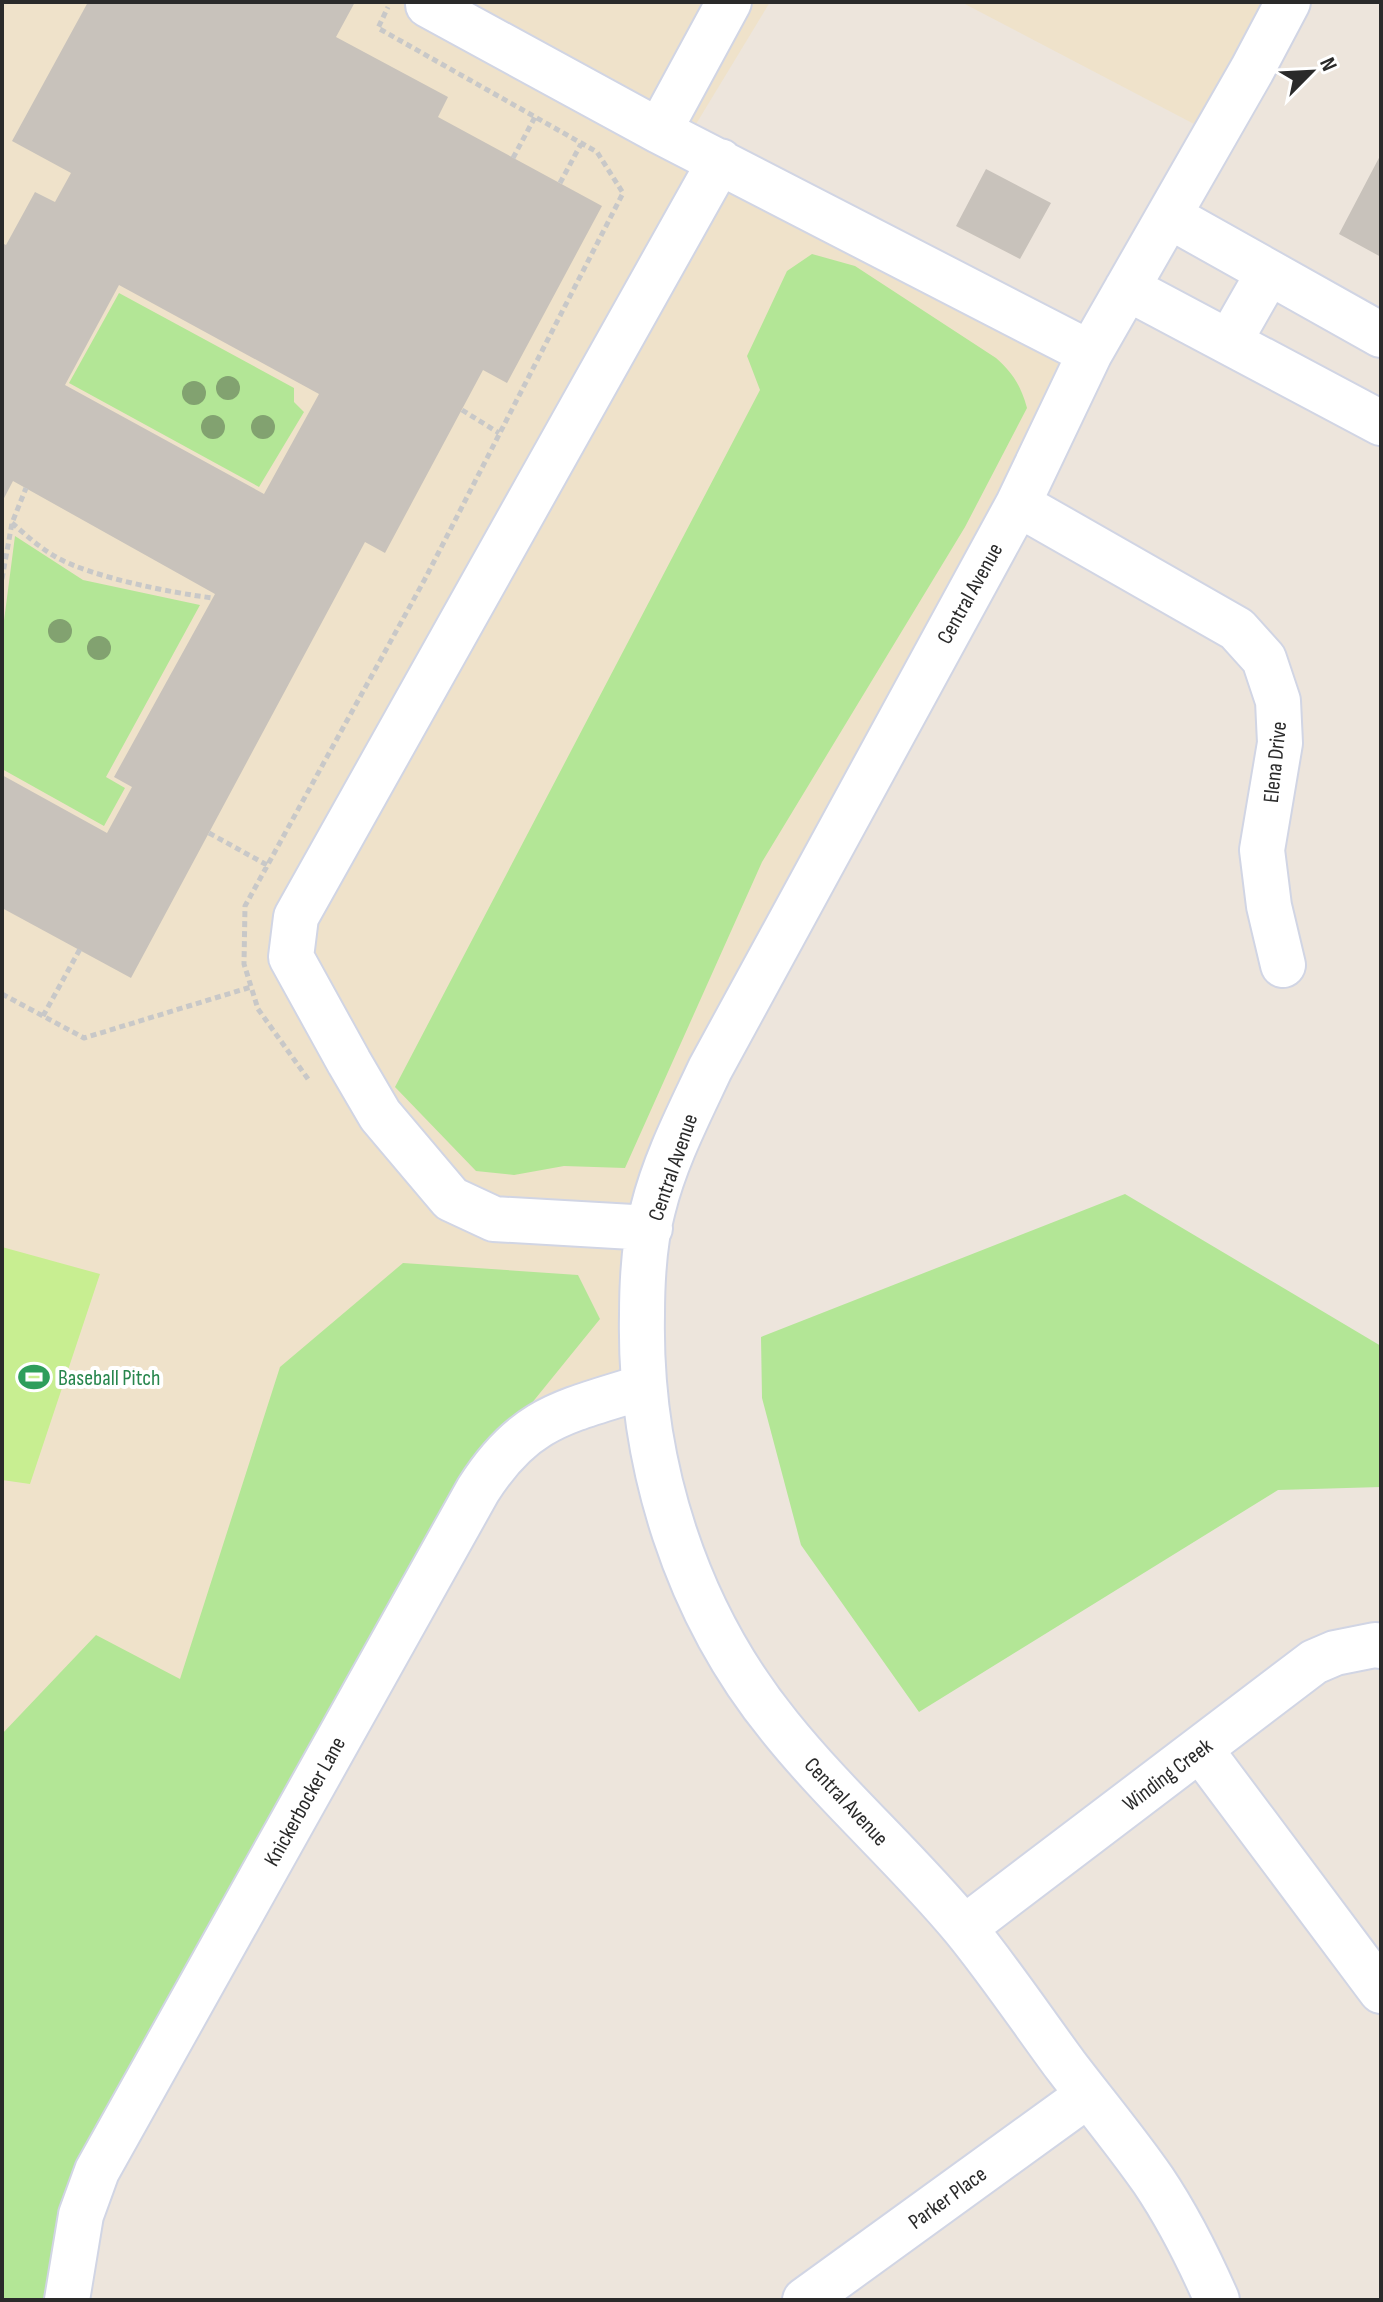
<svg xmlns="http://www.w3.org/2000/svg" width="1383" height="2302" font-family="'Sofia Sans Condensed',sans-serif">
<rect width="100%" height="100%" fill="#ede5dc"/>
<path fill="#efe2ca" d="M2,2H770L690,134L1090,353L678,1138L641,1362L558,1414L2,2152Z
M961,2H1288L1215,135Z"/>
<path fill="#b3e696" d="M812,254L855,266L996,358C1013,373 1021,386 1027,408L965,527L762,862L625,1168L564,1166L514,1175L476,1171L395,1087L760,390L747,356L787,271Z
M119,293L294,388V402L304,412L259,487L69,383Z
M15,536L83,580L200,605L106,777L125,788L104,826L2,769V636Z
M1125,1194L1381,1346V1487L1278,1490L919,1712L801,1545L762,1398L761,1337Z
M403,1263L578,1275L600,1319L527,1409L87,2149L56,2300H2V1734L96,1635L180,1679L280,1367Z"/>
<path fill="#c8ee91" d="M2,1247L100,1274L30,1484L2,1480Z"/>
<path fill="#c8c2bb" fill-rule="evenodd" d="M88,2H355L336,37L448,97L438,117L602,206L507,383L483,370L385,553L365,542L131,978L2,908V775L107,833L132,787L114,777L215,594L13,481L2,502V243L6,245L35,192L55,202L71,173L12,141ZM119,285L319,394L264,494L65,385Z
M1381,154V257L1339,234Z
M986,169L1051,203L1020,259L956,226Z"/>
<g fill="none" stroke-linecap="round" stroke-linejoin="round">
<defs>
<path id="minor" d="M428,2V5L659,131L1090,353
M659,131L729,2
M1169,216L1381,335
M1127,288L1381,423
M1229,342L1269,272
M1018,504L1237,629L1264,659L1278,701L1280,743L1262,850L1269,906L1283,965
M650,1228L494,1219L451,1199L380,1115L349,1062L291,957L296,917L720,161
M1200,1749L1381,1991
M964,1928L1314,1662L1335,1653L1375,1645L1381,1646
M67,2300L81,2215L97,2171L478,1490C525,1416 565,1412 643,1387
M805,2300L1088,2095
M1217,2300C1199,2259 1178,2217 1153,2180C1126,2141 1095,2104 1066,2066C1032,2020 1000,1972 964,1928C906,1858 837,1798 780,1727C686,1612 639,1463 642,1315C642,1281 644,1242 653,1209C665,1160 689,1114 710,1069L1018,504L1090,353L1252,70L1288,2"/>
</defs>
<use href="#minor" stroke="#d1d5e4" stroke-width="48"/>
<path stroke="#c8c8c8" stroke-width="5" stroke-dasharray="6 4" stroke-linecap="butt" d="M513,158L535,117
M560,183L581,144
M462,410L499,433
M12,523C26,535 40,548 56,557C91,577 172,593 213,598
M2,579L12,523L26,488
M209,833L267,865
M2,994L84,1038L251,987
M43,1016L80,949
M308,1079L258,1009L244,964L245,906L426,577L623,193L597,152L378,28L388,7"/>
<use href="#minor" stroke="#fff" stroke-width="44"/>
</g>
<g fill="#82a270">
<circle cx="228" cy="388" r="12"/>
<circle cx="194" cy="393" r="12"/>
<circle cx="213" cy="427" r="12"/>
<circle cx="263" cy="427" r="12"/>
<circle cx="60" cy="631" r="12"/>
<circle cx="99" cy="648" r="12"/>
</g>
<defs>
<symbol id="stadium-bare" viewBox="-9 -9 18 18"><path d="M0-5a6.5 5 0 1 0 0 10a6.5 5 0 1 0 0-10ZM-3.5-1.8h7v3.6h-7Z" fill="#2e9e5b" stroke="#fff" stroke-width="2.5" paint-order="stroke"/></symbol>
</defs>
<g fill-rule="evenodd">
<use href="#stadium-bare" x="12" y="1355" width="44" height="44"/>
</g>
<g text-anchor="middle" stroke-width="8" stroke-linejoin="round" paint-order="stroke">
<g font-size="22" fill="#2a2a2a" stroke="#fff">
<text transform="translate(969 593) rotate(-61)" y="8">Central Avenue</text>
<text transform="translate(1274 762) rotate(-84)" y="8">Elena Drive</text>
<text transform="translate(672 1167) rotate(-71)" y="8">Central Avenue</text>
<text transform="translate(1167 1774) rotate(-37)" y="8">Winding Creek</text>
<text transform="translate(304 1801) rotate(-61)" y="8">Knickerbocker Lane</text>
<text transform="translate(847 1801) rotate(47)" y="8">Central Avenue</text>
<text transform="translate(947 2197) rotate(-36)" y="8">Parker Place</text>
</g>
<g font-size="22" fill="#27864d" stroke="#fff" text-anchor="start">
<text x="58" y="1385">Baseball Pitch</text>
</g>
</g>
<rect width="1383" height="2302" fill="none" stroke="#2a2a2a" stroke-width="8"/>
<g transform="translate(1311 72) rotate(66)" stroke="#ffffff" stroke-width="6" paint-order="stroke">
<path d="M0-6L14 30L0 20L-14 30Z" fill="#2a2a2a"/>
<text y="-12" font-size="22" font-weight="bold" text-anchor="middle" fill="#2a2a2a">N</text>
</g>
</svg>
